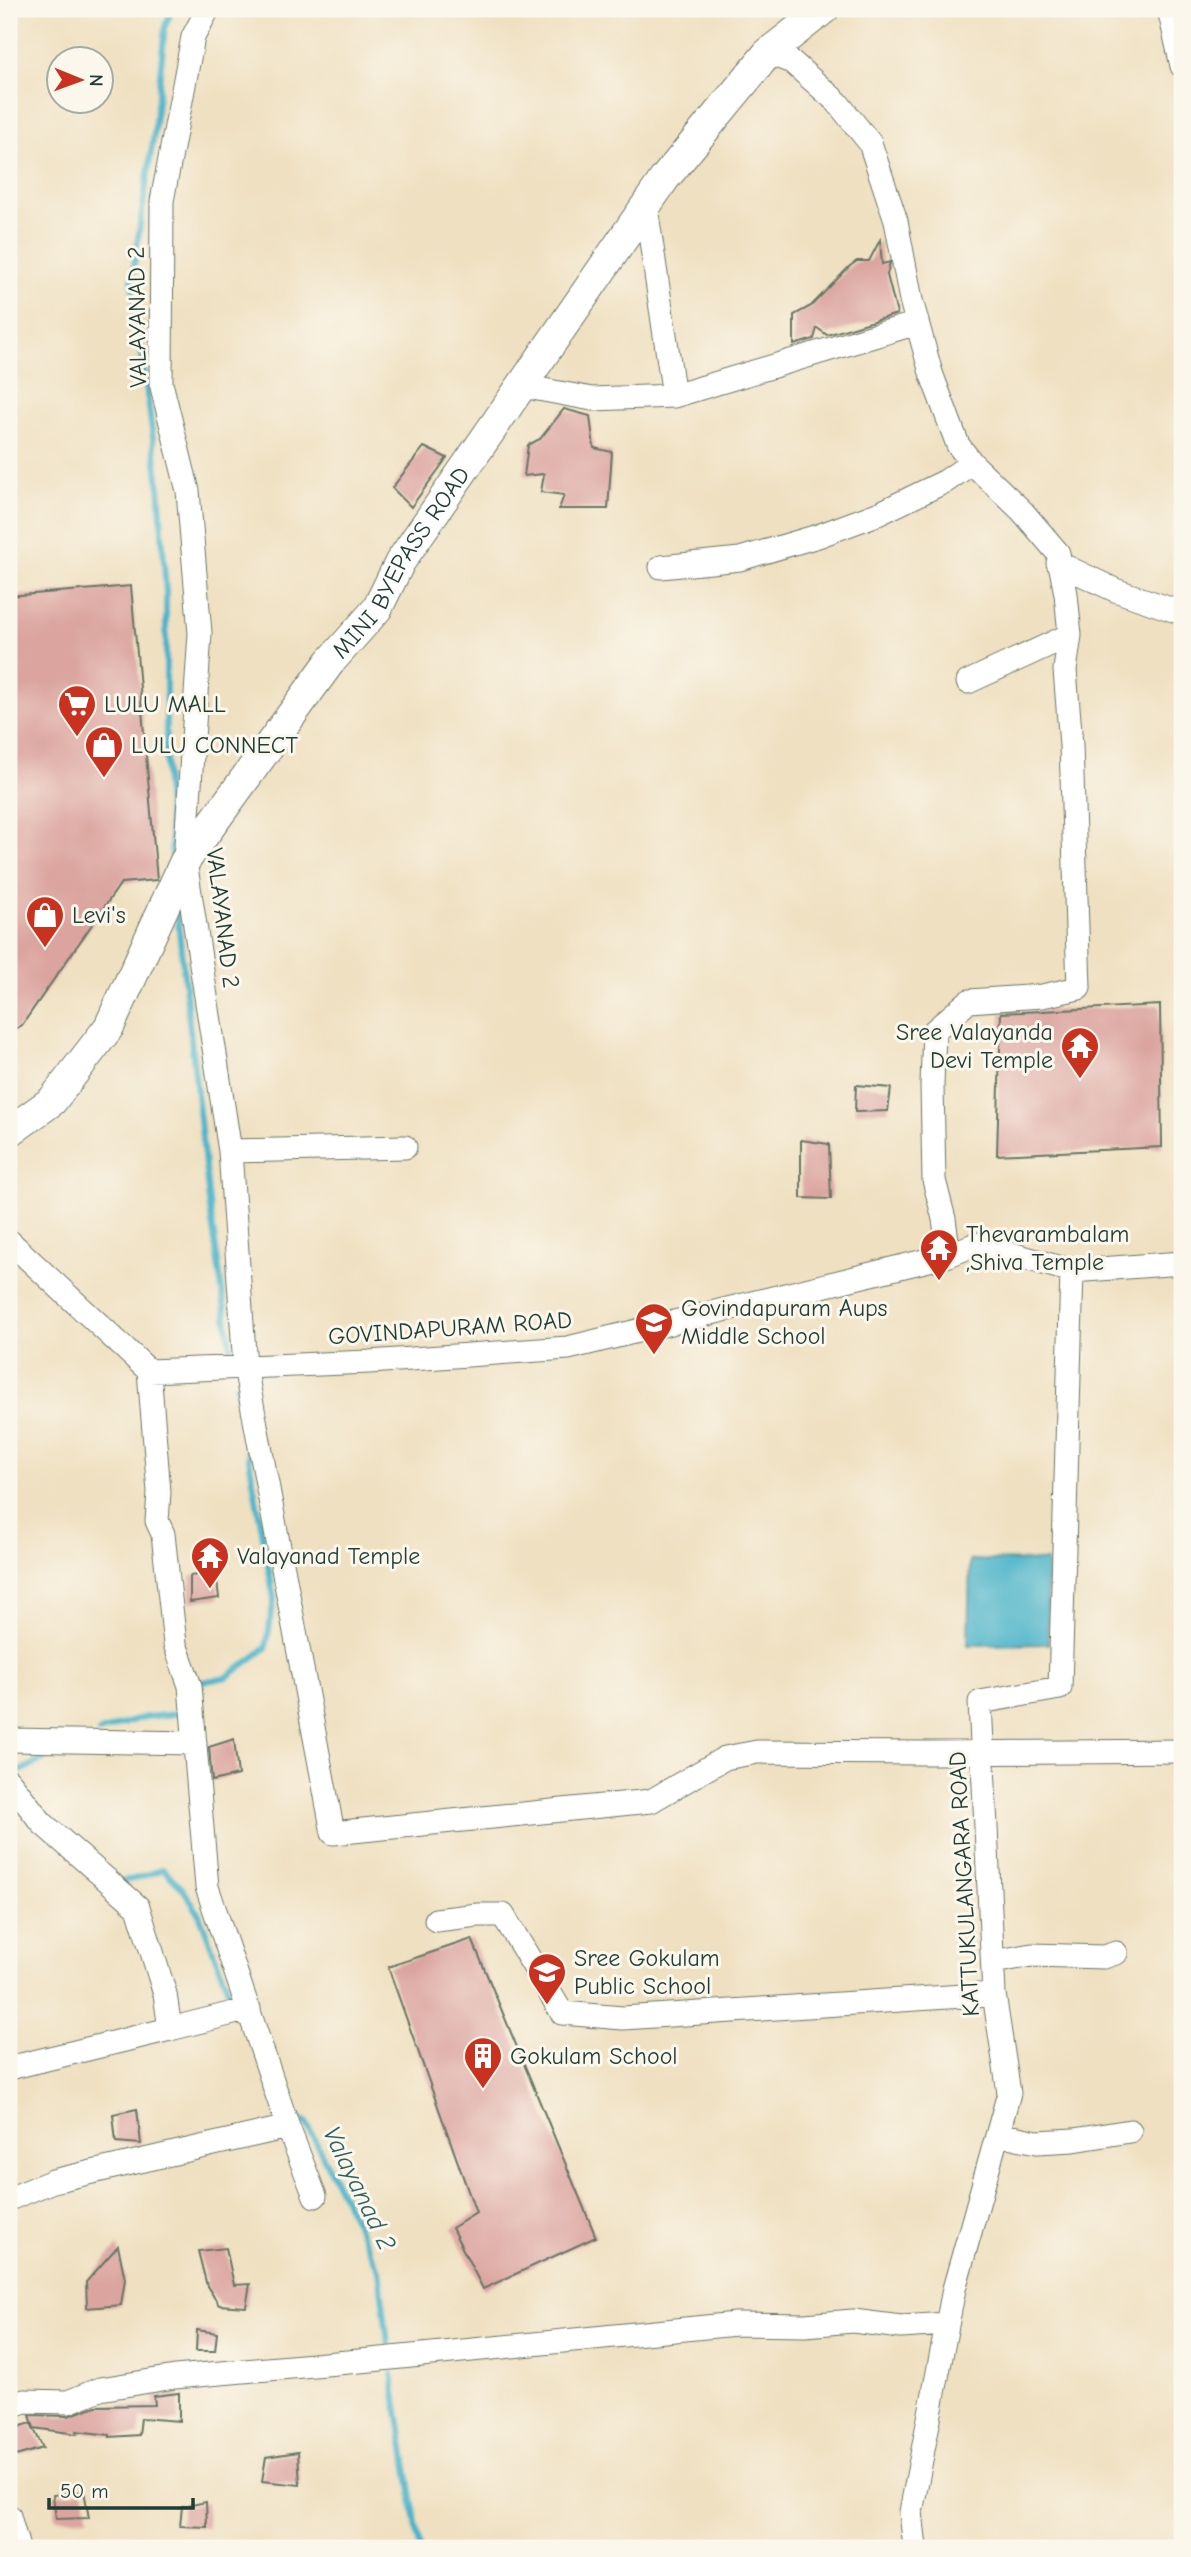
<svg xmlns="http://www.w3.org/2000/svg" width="1191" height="2557" font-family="'Comic Neue',sans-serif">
<rect width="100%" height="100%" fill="#fbf7ec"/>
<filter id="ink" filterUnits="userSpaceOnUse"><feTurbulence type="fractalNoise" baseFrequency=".0143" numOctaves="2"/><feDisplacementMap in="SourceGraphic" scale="14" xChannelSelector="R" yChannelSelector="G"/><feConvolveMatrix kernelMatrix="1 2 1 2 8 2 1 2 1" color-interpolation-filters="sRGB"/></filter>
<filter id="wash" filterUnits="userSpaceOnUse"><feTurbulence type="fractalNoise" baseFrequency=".00686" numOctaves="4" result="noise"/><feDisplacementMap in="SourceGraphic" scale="28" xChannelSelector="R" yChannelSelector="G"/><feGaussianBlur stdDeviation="1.57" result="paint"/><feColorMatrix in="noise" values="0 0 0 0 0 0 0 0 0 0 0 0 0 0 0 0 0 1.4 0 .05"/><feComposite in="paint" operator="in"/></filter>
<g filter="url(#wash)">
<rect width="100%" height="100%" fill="#efe0c1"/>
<path fill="#4ab3c9" stroke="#34787e" stroke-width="2" d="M970,1560L1047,1561L1048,1644L968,1645Z"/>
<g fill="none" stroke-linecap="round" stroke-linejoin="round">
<path stroke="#4ab3c9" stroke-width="6" d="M172,855L166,782V593L159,485L132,278L154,134L165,26L173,9
M177,912L209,1202L231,1350
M192,1684L227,1677L266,1648L274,1599L236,1385
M99,1732L145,1717L187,1713
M16,1773L64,1749
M118,1882L138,1878L163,1869L183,1889L199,1914L235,2008
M292,2115L306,2122L379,2270L388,2343
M392,2374L420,2548"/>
</g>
<g id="blocks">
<path fill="#dba49f" d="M880,240L882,264L890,262L887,275L897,314L827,335L817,328L814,339L794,345V315L811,306L850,266L857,261H869Z
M564,409L590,416L594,448L612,452L608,509H559L564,495L541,492L544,474L524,476L528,445L540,439Z
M424,447L447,458L411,507L392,488Z
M131,586L157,880L121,883L22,1025L9,1033V596Z
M1160,1005L1162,1147L997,1155L1001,1013Z
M856,1085L891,1088L888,1111L855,1112Z
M801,1140L829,1144L831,1199L801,1198Z
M216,1572L219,1598L190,1602V1576Z
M234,1739L238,1775L212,1781L209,1747Z
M472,1939L596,2237L483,2289L452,2228L476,2213L388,1967Z
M137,2109L141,2144L116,2142L113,2114Z
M118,2246L125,2279L121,2305L87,2308L86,2282Z
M226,2248L234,2285L250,2284L246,2307L219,2305L207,2286L198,2251Z
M197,2330L217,2333L215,2351H196Z
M179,2393V2421L141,2418L139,2435L110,2437V2435L76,2431L77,2434L34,2428L30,2415L68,2416L96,2406L155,2405L154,2396Z
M31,2423L43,2448L9,2458V2430Z
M298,2452L300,2485L262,2481L266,2457Z
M84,2491L89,2518L56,2519L53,2495Z
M206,2502L207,2527L180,2526L182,2507Z"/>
</g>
</g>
<g filter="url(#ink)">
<use href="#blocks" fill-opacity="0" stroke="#687665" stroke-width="2"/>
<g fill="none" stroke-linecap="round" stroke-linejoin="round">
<defs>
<path id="minor" d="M208,9L193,37L162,201L161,383L188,491L200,633L185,861L230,1151L245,1367L333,1833L651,1801L725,1758L757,1752L930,1753L1182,1751
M1169,9L1182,66
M768,53L792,62L837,102L870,143L896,221L911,300L931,373L958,445L972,463L1022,511L1058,553L1066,594L1070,635L1065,670L1071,745L1079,988L1042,996L969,1001L934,1031L932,1085L934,1180L944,1219L949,1255
M646,207L674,396L917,323
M522,386L592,399L674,396
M1058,563L1115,590L1182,613
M661,567L740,559L818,536L880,513L946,481L972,463
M968,682L1070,635
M230,1151L405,1147
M9,1241L149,1371L369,1362L568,1348L949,1255L976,1244L1072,1271L1182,1263
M149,1371L159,1492L157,1521L163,1534L175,1644L190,1686L207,1887L288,2127L315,2196
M9,1740L195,1743
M9,1781L42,1823L138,1907L165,1994L170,2029L9,2068
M436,1920L478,1915H503L562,2013L623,2018L994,1994
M993,1962L1032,1955L1104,1957L1116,1953
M170,2029L249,2009
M998,2134L1037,2142L1074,2140L1130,2131
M9,2199L53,2181L288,2127
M9,2407L24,2401L68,2402L100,2389L175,2377L371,2360L736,2324L805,2325L853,2321L901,2327L947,2324
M9,2516L18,2548
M915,2548L911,2512L954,2289L1009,2093L994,1994L980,1702L1060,1688L1072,1271"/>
<g id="major">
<path id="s1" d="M9,1132L52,1101L109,1027L185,861L330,662L377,609L400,562L665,178L768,53L824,9"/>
</g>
</defs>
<use href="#minor" stroke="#687665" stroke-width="25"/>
<use href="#major" stroke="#687665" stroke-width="32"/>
<use href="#minor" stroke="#fff" stroke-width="23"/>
<use href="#major" stroke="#fff" stroke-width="30"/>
</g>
</g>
<defs>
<symbol id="supermarket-pin" viewBox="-11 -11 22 30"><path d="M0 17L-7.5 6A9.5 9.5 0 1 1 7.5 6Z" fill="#c8321e" stroke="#fbf7ec"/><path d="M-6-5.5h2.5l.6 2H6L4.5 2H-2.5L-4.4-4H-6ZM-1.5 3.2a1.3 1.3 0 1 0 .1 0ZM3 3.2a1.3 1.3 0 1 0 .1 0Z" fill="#fff"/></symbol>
<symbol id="shop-pin" viewBox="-11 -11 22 30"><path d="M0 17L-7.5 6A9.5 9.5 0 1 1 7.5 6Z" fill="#c8321e" stroke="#fbf7ec"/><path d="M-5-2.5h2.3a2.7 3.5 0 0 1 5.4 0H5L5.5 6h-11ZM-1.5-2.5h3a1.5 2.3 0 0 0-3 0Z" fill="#fff"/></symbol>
<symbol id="temple-pin" viewBox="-11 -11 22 30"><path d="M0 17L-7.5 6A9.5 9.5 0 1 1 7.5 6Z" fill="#c8321e" stroke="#fbf7ec"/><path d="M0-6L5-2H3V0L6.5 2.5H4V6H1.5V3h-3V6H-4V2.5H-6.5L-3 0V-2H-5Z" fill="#fff"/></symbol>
<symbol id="school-pin" viewBox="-11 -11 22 30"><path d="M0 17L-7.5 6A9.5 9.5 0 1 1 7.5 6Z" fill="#c8321e" stroke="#fbf7ec"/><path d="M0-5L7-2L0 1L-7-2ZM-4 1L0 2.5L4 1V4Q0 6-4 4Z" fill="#fff"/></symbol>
<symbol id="building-pin" viewBox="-11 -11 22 30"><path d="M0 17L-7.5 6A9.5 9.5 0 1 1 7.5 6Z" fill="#c8321e" stroke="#fbf7ec"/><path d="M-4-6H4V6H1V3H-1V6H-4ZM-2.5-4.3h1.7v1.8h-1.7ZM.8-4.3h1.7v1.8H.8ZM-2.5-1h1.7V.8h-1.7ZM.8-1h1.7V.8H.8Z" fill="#fff"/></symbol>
</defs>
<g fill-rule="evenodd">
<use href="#supermarket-pin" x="55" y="682" width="44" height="60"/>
<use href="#shop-pin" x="82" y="723" width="44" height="60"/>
<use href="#shop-pin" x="23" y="893" width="44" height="60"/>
<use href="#temple-pin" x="1058" y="1024" width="44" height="60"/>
<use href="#temple-pin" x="917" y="1226" width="44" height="60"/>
<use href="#school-pin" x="632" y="1300" width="44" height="60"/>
<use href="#temple-pin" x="188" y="1534" width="44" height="60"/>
<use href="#school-pin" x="525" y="1950" width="44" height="60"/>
<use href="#building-pin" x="461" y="2034" width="44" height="60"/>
</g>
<g text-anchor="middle" stroke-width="6" stroke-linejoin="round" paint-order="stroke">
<g font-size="24" fill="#1f3d34" stroke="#fbf7ec">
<text transform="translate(137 317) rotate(-91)" y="8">VALAYANAD 2</text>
<text dy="8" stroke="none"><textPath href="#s1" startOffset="698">MINI BYEPASS ROAD</textPath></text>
<text transform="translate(223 918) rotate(83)" y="8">VALAYANAD 2</text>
<text transform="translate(450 1328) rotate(-4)" y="8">GOVINDAPURAM ROAD</text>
<text transform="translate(964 1884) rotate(-93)" y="8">KATTUKULANGARA ROAD</text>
</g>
<g font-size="24" fill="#1f3d34" stroke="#fbf7ec" text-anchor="start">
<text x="104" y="712">LULU MALL</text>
<text x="131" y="753">LULU CONNECT</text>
<text x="72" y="923">Levi's</text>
<text x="1053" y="1040" text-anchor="end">Sree Valayanda<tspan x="1053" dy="28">Devi Temple</tspan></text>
<text x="966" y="1242">Thevarambalam<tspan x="966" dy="28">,Shiva Temple</tspan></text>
<text x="681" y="1316">Govindapuram Aups<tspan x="681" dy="28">Middle School</tspan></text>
<text x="237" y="1564">Valayanad Temple</text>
<text x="574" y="1966">Sree Gokulam<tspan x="574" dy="28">Public School</tspan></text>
<text x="510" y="2064">Gokulam School</text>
</g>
<g font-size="26" font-style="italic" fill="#2c6061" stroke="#fbf7ec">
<text transform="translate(360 2188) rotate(64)" y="9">Valayanad 2</text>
</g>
</g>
<rect width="1191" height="2557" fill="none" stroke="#fbf7ec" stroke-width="35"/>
<g transform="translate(80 80) rotate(91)"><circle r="33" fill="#fbf7ec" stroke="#a3ada2" stroke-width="2"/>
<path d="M0-5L12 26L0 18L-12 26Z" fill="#c8321e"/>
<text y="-10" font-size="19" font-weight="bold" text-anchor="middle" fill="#1f3d34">N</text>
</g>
<path d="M49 2498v10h144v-10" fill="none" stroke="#1f3d34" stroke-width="3.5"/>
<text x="60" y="2498" font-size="21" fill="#1f3d34" stroke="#fbf7ec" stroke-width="5" paint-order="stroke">50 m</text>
</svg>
